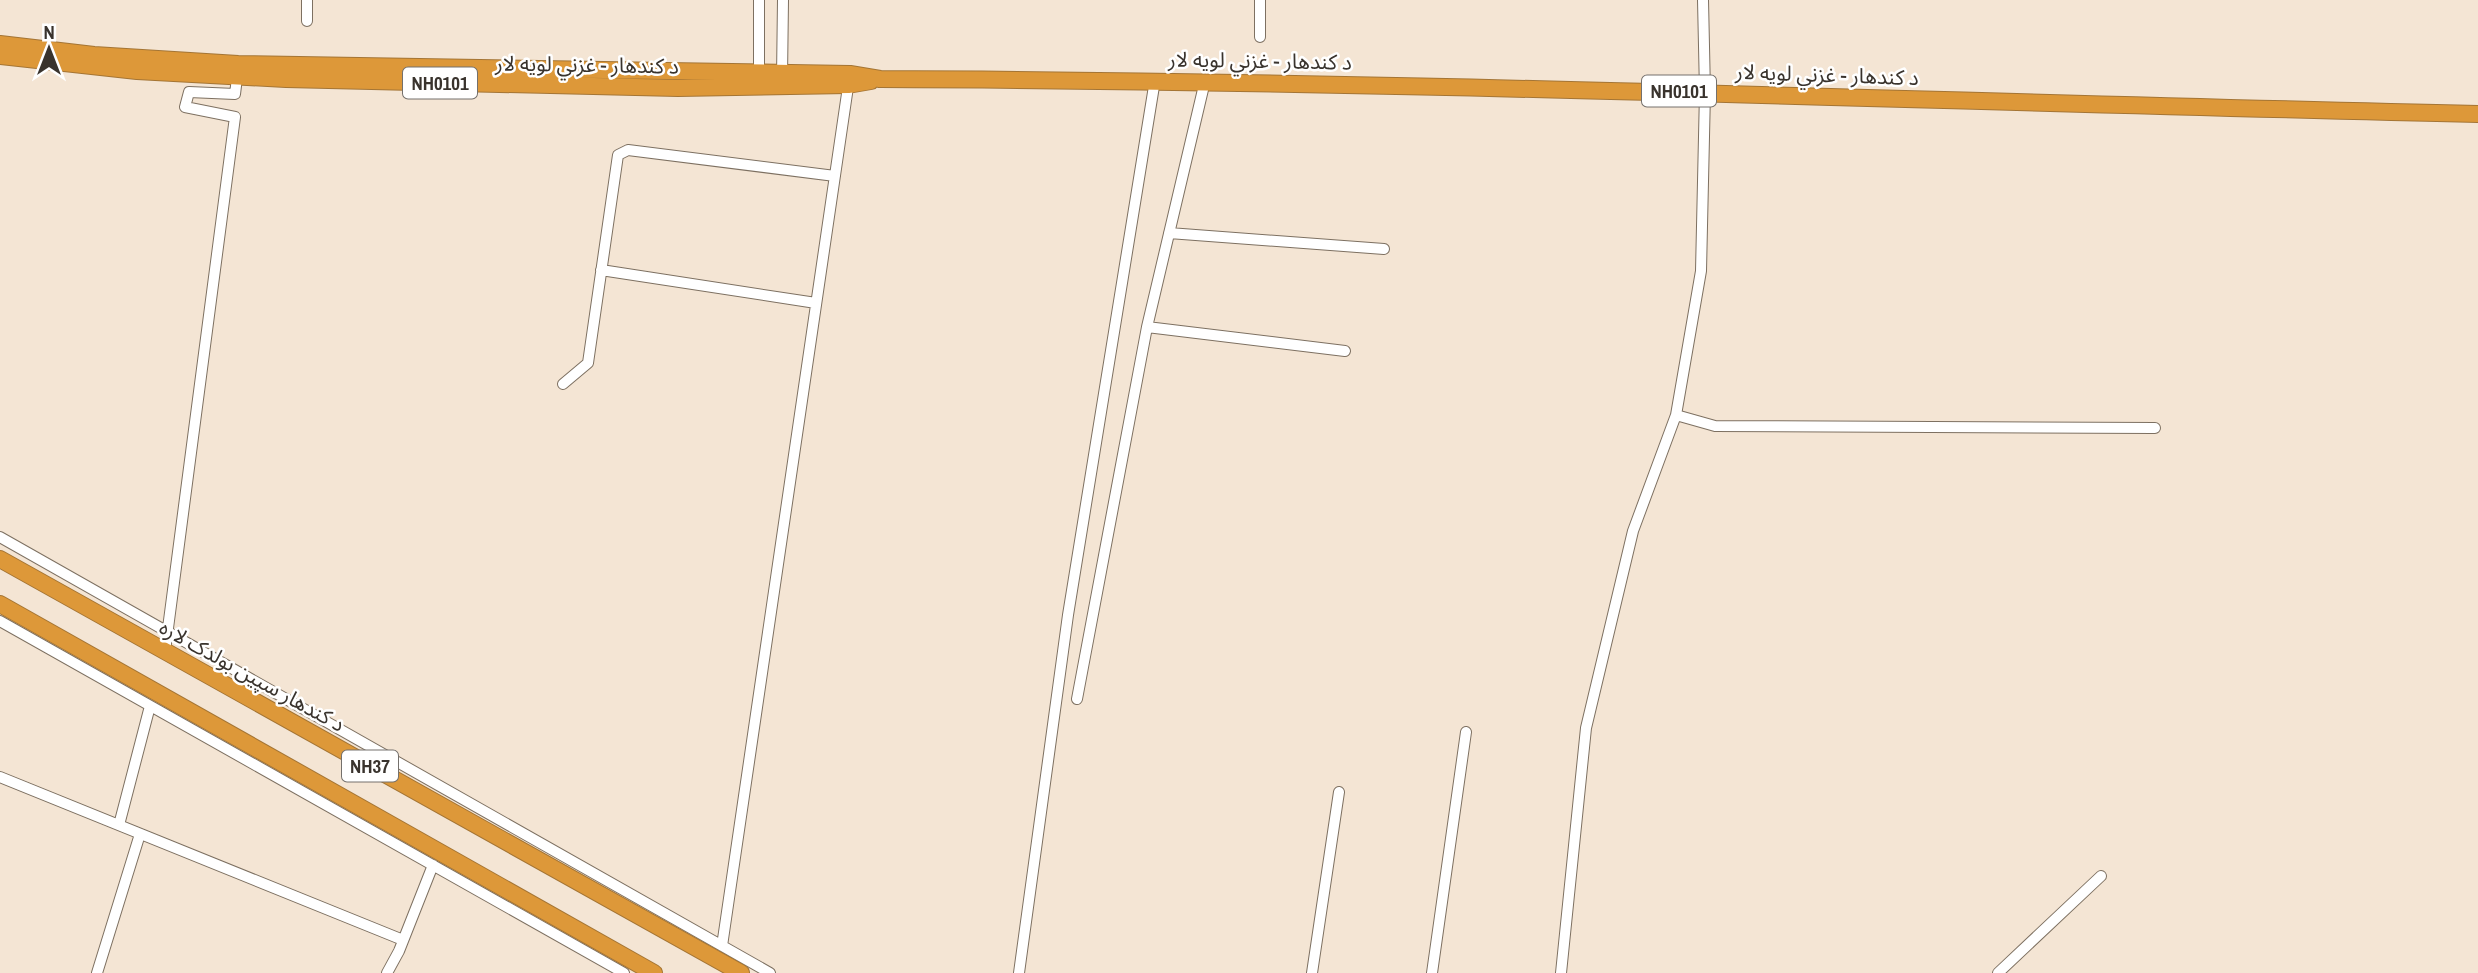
<svg xmlns="http://www.w3.org/2000/svg" width="2478" height="973" font-family="'Archivo Narrow','Noto Sans Arabic',sans-serif">
<rect width="100%" height="100%" fill="#f4e5d4"/>
<g fill="none" stroke-linecap="round" stroke-linejoin="round">
<defs>
<path id="minor" d="M307,21V0
M1260,37V0
M782,77L783,0
M759,78V0
M1169,233L1384,249
M601,270L816,303
M1147,327L1345,351
M563,384L588,363L618,155L628,150L835,176
M1676,415L1715,426L2155,428
M0,537L770,973
M0,621L624,973
M165,651L235,117L185,107L189,92L235,94L238,70
M1077,699L1147,327L1205,81
M0,777L403,940
M119,825L150,706
M722,946L849,80
M97,973L140,834
M387,973L399,951L433,865
M1019,973L1068,615L1155,80
M1312,973L1339,792
M1432,973L1466,732
M1561,973L1586,728L1633,531L1676,415L1701,271L1705,92L1703,0
M1998,973L2101,876"/>
<path id="highway" d="M0,44L94,55L238,64L850,74L880,79C1413,81 1945,102 2478,114
M0,56L137,71L286,79L678,88L848,85L871,81
M0,559L741,973
M0,604L654,973"/>
</defs>
<use href="#minor" stroke="#7d7061" stroke-width="12"/>
<use href="#highway" stroke="#a47535" stroke-width="18"/>
<use href="#minor" stroke="#fff" stroke-width="10"/>
<use href="#highway" stroke="#dd9839" stroke-width="16"/>
</g>
<g text-anchor="middle" stroke-width="5" stroke-linejoin="round" paint-order="stroke">
<g fill="#fff" stroke="#74706c" stroke-width="2">
<rect x="403" y="67.5" width="74" height="31" rx="5"/>
<rect x="1642" y="75.5" width="74" height="31" rx="5"/>
<rect x="342" y="750.5" width="56" height="31" rx="5"/>
</g>
<g font-size="19" font-weight="bold" fill="#39332d">
<text x="440" y="90">NH0101</text>
<text x="1679" y="98">NH0101</text>
<text x="370" y="773">NH37</text>
</g>
<g font-size="21" fill="#39332d" stroke="#fff">
<text transform="translate(1260 61) rotate(1)" y="7">د کندهار - غزني لويه لار</text>
<text transform="translate(587 65) rotate(1)" y="7">د کندهار - غزني لويه لار</text>
<text transform="translate(1827 75) rotate(2)" y="7">د کندهار - غزني لويه لار</text>
<text transform="translate(252 676) rotate(29)" y="7">د کندهار سپین بولدک لاره</text>
</g>
</g>
<g transform="translate(49 49)" stroke="#ffffff" stroke-width="5" paint-order="stroke">
<path d="M0-5L12 26L0 18L-12 26Z" fill="#39332d"/>
<text y="-10" font-size="19" font-weight="bold" text-anchor="middle" fill="#39332d">N</text>
</g>
</svg>
